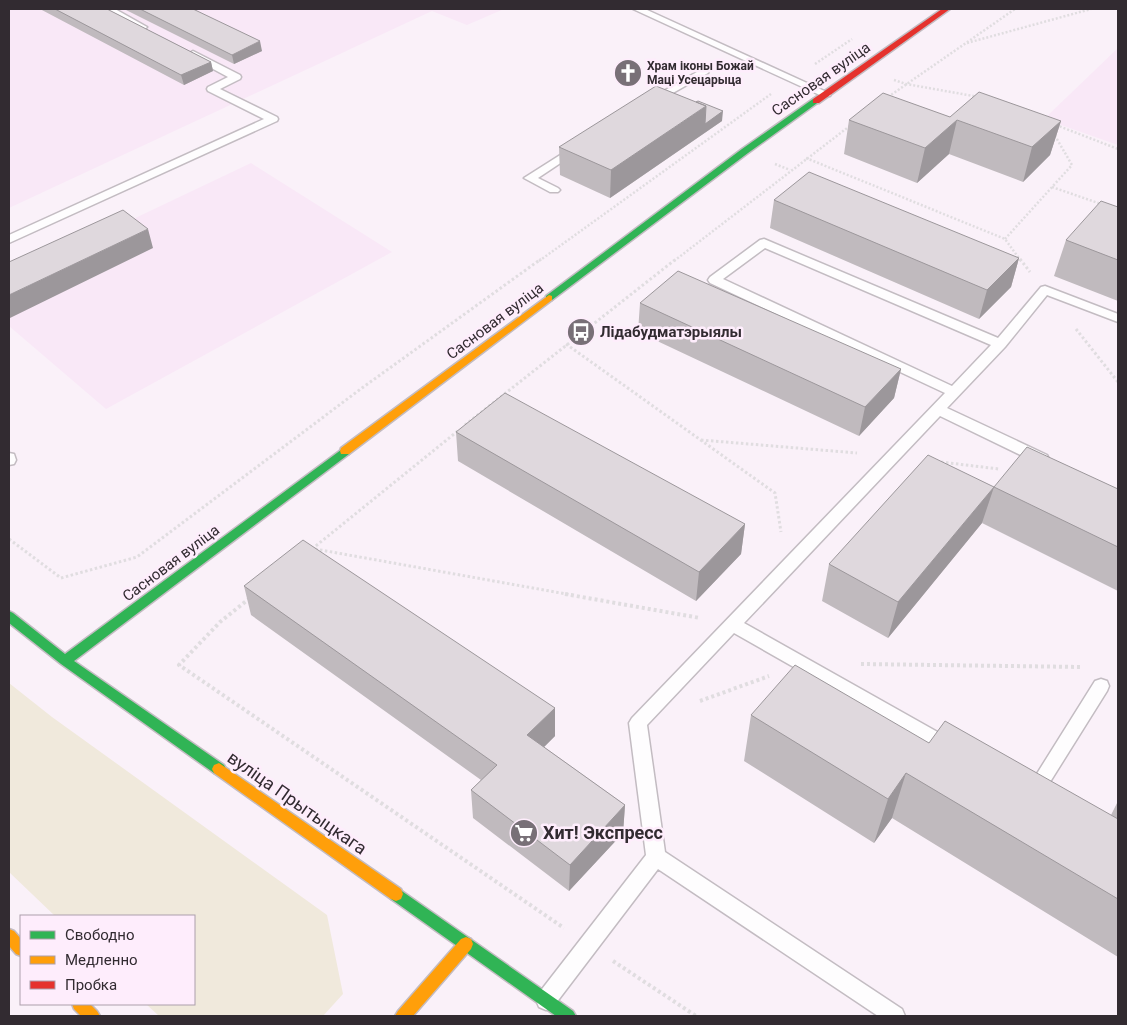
<svg xmlns="http://www.w3.org/2000/svg" width="1127" height="1025" font-family="Roboto,sans-serif">
<rect width="100%" height="100%" fill="#faf1f9"/>
<path fill="#f9e8f7" d="M9,9H504L467,25L432,11L9,208Z
M1118,48V145L1044,119Z
M251,163L392,252L106,409L9,326V278Z"/>
<path fill="#f0e9dc" d="M9,683L52,717L327,915L343,994L323,1016H159L146,1004H194V916H55L9,872Z"/>
<g fill="none" stroke-linecap="round" stroke-linejoin="round">
<defs>
<path id="lane" d="M103,9H115L147,27L145,29H139Z
M633,9H645L831,94L830,96H822Z
M193,51L240,75L241,77L240,79L220,89L277,117L278,119L277,121L9,243V235L264,119L208,91L207,89L208,87L228,77L189,56L188,54Z
M704,68L709,71L708,73L657,102H649L648,100Z
M576,145L582,148L580,150L538,178L558,188L560,190L558,192H550L524,178Z
M764,239L998,338L1041,287L1045,286L1118,314V322L1047,295L1005,347L947,408L1047,455L1049,459L1047,463H1037L940,416L744,623L957,743L960,748L957,753L951,755L945,753L734,633L647,725L665,852L902,1009L905,1016H878L658,869L553,1007L546,1010L539,1007L536,1000L539,993L646,855L629,723L632,718L945,393L710,283L708,280L710,277L760,240ZM765,248L991,345L952,386L723,279Z
M9,453L14,454L16,460L14,464L9,465Z
M1101,679L1107,681L1109,686L1107,691L1040,798L1034,801L1028,798L1025,793L1028,788L1095,681Z"/>
<path id="fast" d="M813,99L820,101L748,153L552,300H546V296L742,149Z
M345,447L350,451L349,454L74,661L224,765L226,769L224,773L219,775L214,773L61,664L9,623V611L13,613L65,654Z
M396,887L573,1011L576,1016H556L391,899L389,894L391,889Z"/>
<path id="slow" d="M549,295L552,296V300L349,454H341L340,451L341,448Z
M219,763L401,889L403,894L401,899L396,901L391,899L214,773L212,769L214,765Z
M9,929L14,931L21,939V956L16,954L9,946Z
M466,937L471,939L473,944L471,949L413,1016H395L398,1011L461,939Z
M72,1004H90L97,1011L100,1016H81L74,1009Z"/>
<path id="jam" d="M942,9H950L819,103H813V99Z"/>
</defs>
<use href="#lane" stroke="#c3bcc2" stroke-width="3"/>
<use href="#fast" stroke="#c3bcc2" stroke-width="3"/>
<use href="#slow" stroke="#c3bcc2" stroke-width="3"/>
<use href="#jam" stroke="#c3bcc2" stroke-width="3"/>
<path stroke="#e0dde0" stroke-width="2.5" stroke-dasharray="2 2" stroke-linecap="butt" d="M967,43L1091,9
M815,64L852,39
M894,80L906,84L979,97
M888,97L1015,9
M1056,125L1118,149
M806,158L1005,239L1021,261
M775,164L790,170
M1052,187L1101,204
M1005,239L1072,165L1054,134
M539,261L771,94
M674,261L851,125"/>
<path stroke="#e0dde0" stroke-width="3" stroke-dasharray="2.5 2.5" stroke-linecap="butt" d="M1020,259L1030,272
M1076,329L1118,382
M566,344L775,493L781,532
M465,425L676,259
M701,440L857,453
M941,462L999,469
M9,539L61,578L137,557L362,388L541,259
M312,549L459,430
M315,549L572,595"/>
<path stroke="#e0dde0" stroke-width="4" stroke-dasharray="3 3" stroke-linecap="butt" d="M565,594L700,618
M250,598L220,622L179,665L564,928
M861,664L1082,667
M700,701L769,676
M613,961L696,1016"/>
<use href="#lane" fill="#fefdfe" fill-rule="evenodd"/>
<use href="#fast" fill="#30b455" fill-rule="evenodd"/>
<use href="#slow" fill="#ff9f0a" fill-rule="evenodd"/>
<use href="#jam" fill="#e5322d" fill-rule="evenodd"/>
</g>
<path fill="#c0babe" d="M40,9H107L211,62L213,71L184,85Z
M124,9H193L262,51L234,64Z
M950,117L1061,121L1050,155L1023,182L949,154L917,183L844,154L849,120Z
M722,121L610,198L560,175L559,147Z
M774,200L1019,258L1011,287L979,319L770,228Z
M1118,207V301L1054,276L1066,240Z
M640,303L901,369L894,398L859,436L638,332Z
M456,432L745,524L741,554L696,601L458,461Z
M994,487L982,523L888,638L822,601L829,564Z
M994,487L1118,489V591L982,523Z
M244,586L555,708V736L544,747L625,805L623,833L569,891L473,818L471,790L481,780L251,615Z
M751,715L929,743L1111,815L1118,801V957L892,818L874,843L744,761Z"/>
<path fill="#9c979b" d="M260,41L262,51L234,64L232,55Z
M211,62L213,71L184,85L181,75Z
M706,106L723,111L722,121L610,198L611,170Z
M957,120L949,154L917,183L925,148Z
M1061,121L1050,155L1023,182L1032,147Z
M148,229L153,248L10,318L9,313V295Z
M1019,258L1011,287L979,319L987,290Z
M901,369L894,398L859,436L865,407Z
M994,487L982,523L888,638L898,602Z
M745,524L741,554L696,601L699,572Z
M555,708V736L528,763L527,735Z
M906,773L892,818L874,843L888,799Z
M625,805L623,833L569,891L570,865Z"/>
<path fill="#dfd8dd" stroke="#9c979b" d="M55,9H107L211,62L181,75Z
M140,9H193L260,41L232,55Z
M656,86L706,106L611,170L559,147Z
M979,92L1061,121L1032,147L957,120L925,148L849,120L883,93L950,117Z
M698,101L723,111L705,124L706,106L696,102Z
M809,172L1019,258L987,290L774,200Z
M1101,201L1118,207V260L1066,240Z
M123,210L148,229L9,295V262Z
M678,271L901,369L865,407L640,303Z
M505,393L745,524L699,572L456,432Z
M1027,447L1118,489V547L994,487Z
M928,455L994,487L898,602L829,564Z
M303,540L555,708L527,735L625,805L570,865L471,790L497,765L244,586Z
M795,665L929,743L945,721L1118,819V899L906,773L888,799L751,715Z"/>
<defs>
<symbol id="church-disc" viewBox="-11 -11 22 22"><circle r="9.5" fill="#787077" stroke="#feedfc"/><path d="M-1.2-6h2.4v3.5h3.3v2.4h-3.3V6h-2.4V-.1h-3.3v-2.4h3.3Z" fill="#fff"/></symbol>
<symbol id="bus-disc" viewBox="-11 -11 22 22"><circle r="9.5" fill="#787077" stroke="#feedfc"/><path d="M-5-6H5V4H4V6H2V4H-2V6H-4V4H-5ZM-3.5-4V0h7V-4ZM-3.5 1.2v1.5H-2V1.2ZM2 1.2v1.5H3.5V1.2Z" fill="#fff"/></symbol>
<symbol id="supermarket-disc" viewBox="-11 -11 22 22"><circle r="9.5" fill="#787077" stroke="#feedfc"/><path d="M-6-5.5h2.5l.6 2H6L4.5 2H-2.5L-4.4-4H-6ZM-1.5 3.2a1.3 1.3 0 1 0 .1 0ZM3 3.2a1.3 1.3 0 1 0 .1 0Z" fill="#fff"/></symbol>
</defs>
<g fill-rule="evenodd">
<use href="#church-disc" x="612" y="57" width="32" height="32"/>
<use href="#bus-disc" x="565" y="316" width="32" height="32"/>
<use href="#supermarket-disc" x="508" y="817" width="32" height="32"/>
</g>
<g text-anchor="middle" stroke-width="5" stroke-linejoin="round" paint-order="stroke">
<g font-size="12" font-weight="bold" fill="#322b31" stroke="#feedfc" text-anchor="start">
<text x="647" y="70">Храм іконы Божай<tspan x="647" dy="14">Маці Усецарыца</tspan></text>
</g>
<g font-size="15" fill="#322b31" stroke="#feedfc">
<text transform="translate(821 79) rotate(-35)" y="5">Сасновая вуліца</text>
<text transform="translate(495 321) rotate(-37)" y="5">Сасновая вуліца</text>
<text transform="translate(171 563) rotate(-37)" y="5">Сасновая вуліца</text>
</g>
<g font-size="15" font-weight="bold" fill="#322b31" stroke="#feedfc" text-anchor="start">
<text x="600" y="337">Лідабудматэрыялы</text>
</g>
<g font-size="18" fill="#322b31" stroke="#feedfc">
<text transform="translate(297 803) rotate(35)" y="6">вуліца Прытыцкага</text>
</g>
<g font-size="18" font-weight="bold" fill="#322b31" stroke="#feedfc" text-anchor="start">
<text x="543" y="839">Хит! Экспресс</text>
</g>
</g>
<rect width="1127" height="1025" fill="none" stroke="#322b31" stroke-width="20"/>
<rect x="20" y="915" width="175" height="90" fill="#feedfc" stroke="#ac9fab"/>
<rect x="30" y="931" width="25" height="8" fill="#30b455" stroke="#ac9fab"/>
<text x="65" y="940" font-size="15" fill="#322b31">Свободно</text>
<rect x="30" y="956" width="25" height="8" fill="#ff9f0a" stroke="#ac9fab"/>
<text x="65" y="965" font-size="15" fill="#322b31">Медленно</text>
<rect x="30" y="981" width="25" height="8" fill="#e5322d" stroke="#ac9fab"/>
<text x="65" y="990" font-size="15" fill="#322b31">Пробка</text>
</svg>
